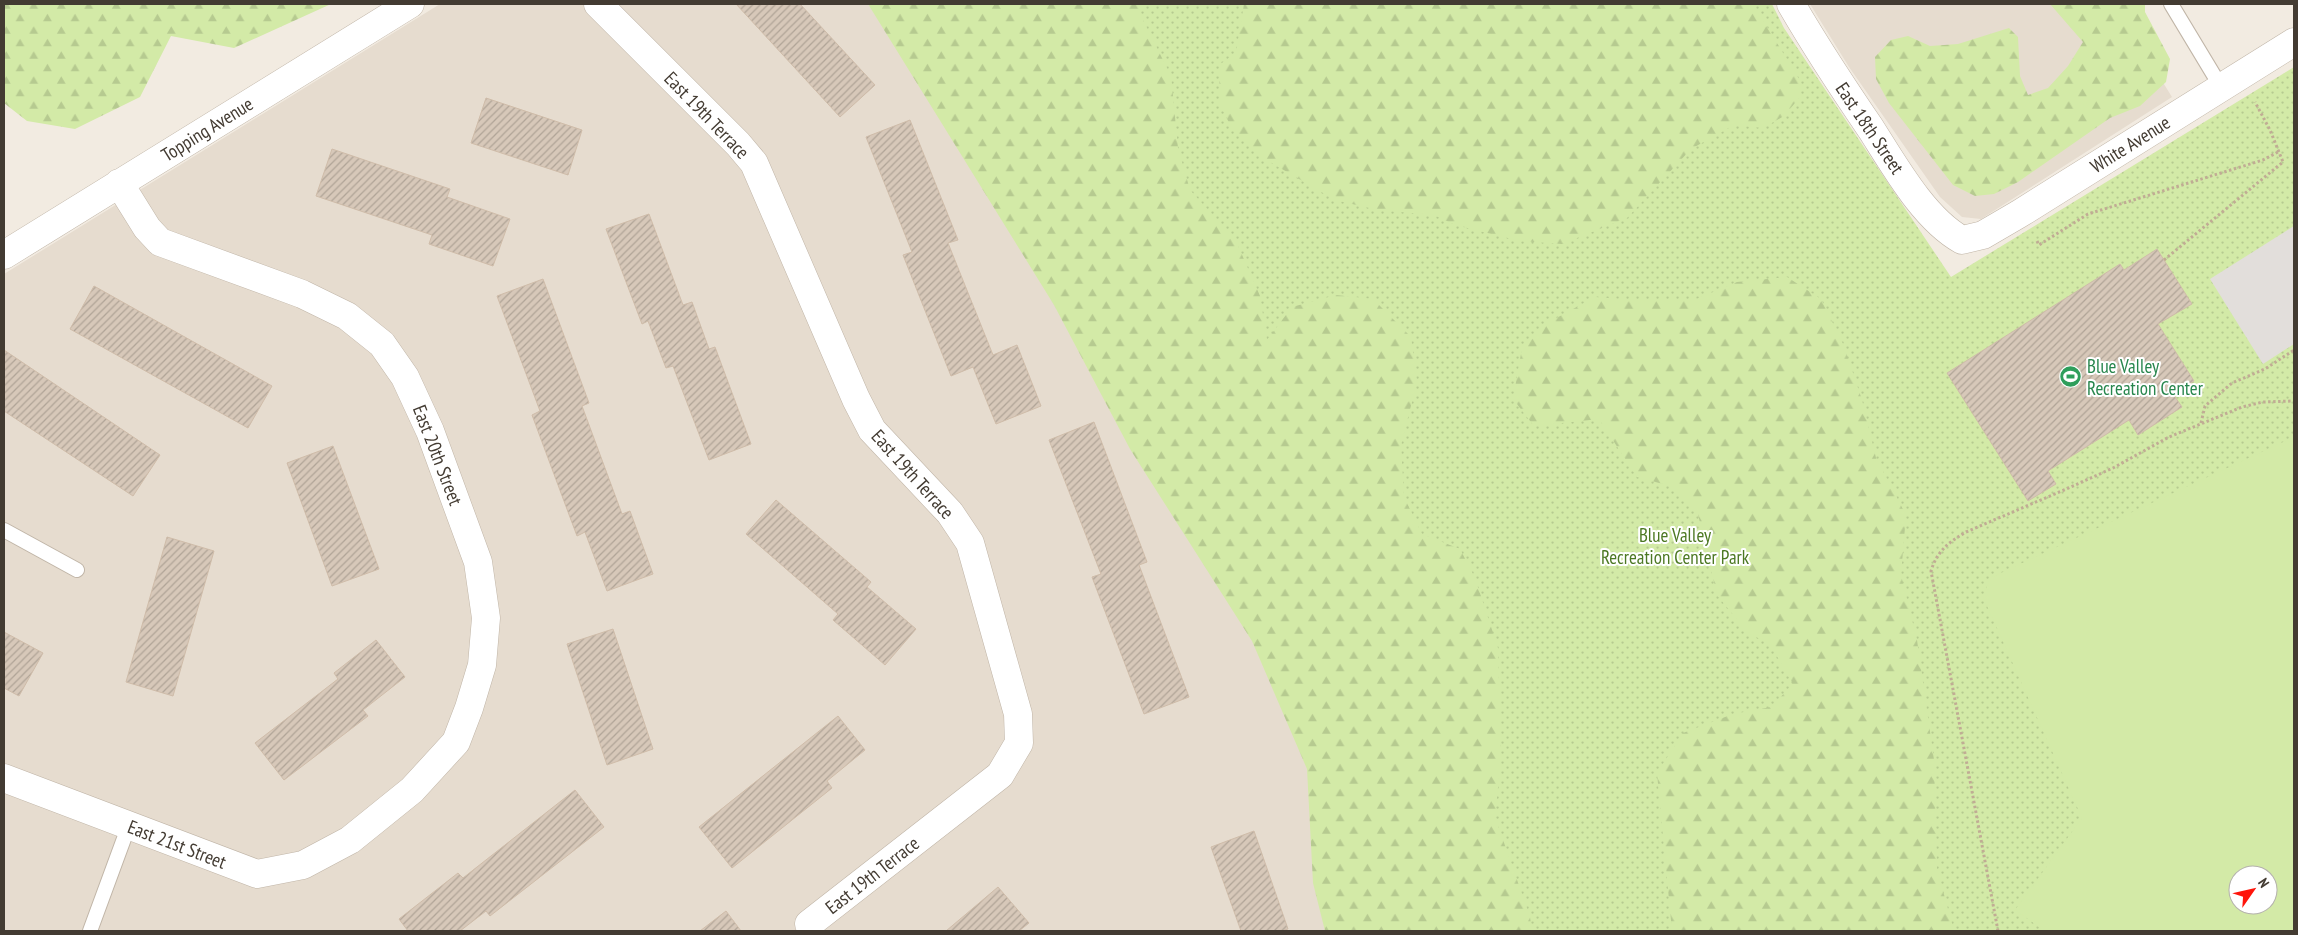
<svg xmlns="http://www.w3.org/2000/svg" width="2298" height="935" font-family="'PT Sans Narrow',sans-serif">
<defs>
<pattern id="green-dots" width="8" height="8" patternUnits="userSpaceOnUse" patternTransform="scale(1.25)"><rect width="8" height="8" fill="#d3eaa7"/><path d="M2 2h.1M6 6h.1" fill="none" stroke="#b6ca90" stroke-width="1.8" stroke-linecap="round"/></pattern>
<pattern id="forest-firs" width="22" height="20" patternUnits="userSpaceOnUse" patternTransform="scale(1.25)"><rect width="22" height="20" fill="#d3eaa7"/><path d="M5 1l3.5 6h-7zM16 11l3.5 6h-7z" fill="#b6ca90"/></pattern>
<pattern id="building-hatch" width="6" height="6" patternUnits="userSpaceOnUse" patternTransform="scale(1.25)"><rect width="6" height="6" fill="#d7c8b9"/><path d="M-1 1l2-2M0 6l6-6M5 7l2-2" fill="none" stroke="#b0a497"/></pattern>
</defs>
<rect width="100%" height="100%" fill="#f2ebe1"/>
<path fill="#e6dccf" d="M440,4H890L1347,749L1394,931H4V274Z
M1810,4H2114L2172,97L1981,219L1962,217L1940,197L1849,67Z"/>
<path fill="url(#green-dots)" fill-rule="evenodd" d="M890,4H1772L1784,28L1951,277L2294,67V931H1394L1347,749ZM2238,875H2268V905H2238Z"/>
<path fill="url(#forest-firs)" d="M4,4H331L234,48L171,36L140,97L75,129L27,121L4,103Z
M868,4H1142L1138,10L1171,76L1178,148L1190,190L1236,241L1260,296L1267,340L1292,307L1336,295L1373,299L1411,337L1417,382L1401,445L1404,497L1422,534L1460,549L1475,578L1498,648L1501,758L1495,817L1530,917L1532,931H1325L1313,883L1307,769L1252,641L1130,449L1054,305Z
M1244,4H1753L1799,79L1800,97L1784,116L1763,128L1734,125L1691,149L1627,218L1562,244L1520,241L1455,225L1434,215L1378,210L1335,200L1265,159L1232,129L1220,104L1219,65L1236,53Z
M2050,4H2145V12L2170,59L2166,82L2140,106L2110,118L2018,182L1994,194L1975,196L1953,185L1889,103L1876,79L1875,57L1891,40L1908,36L1930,46L1958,44L2009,28L2018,37L2020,76L2028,95L2048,88L2068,66L2083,42Z
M1787,277L1821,299L1844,346L1862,400L1876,458L1906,515L1901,575L1917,640L1934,760L1937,869L1954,931H1672L1657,773L1683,733L1733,714L1771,707L1793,684L1770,644L1748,633L1717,595L1697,510L1674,487L1637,477L1599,419L1534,426L1513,399L1522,348L1551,321L1595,297L1648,301L1694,300L1737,282Z"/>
<path fill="#d3eaa7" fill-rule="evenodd" d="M2294,437V931H2045L2015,910L2082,818L1983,597L1990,578ZM2238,875H2268V905H2238Z"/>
<path fill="#e2dedb" d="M2294,226V344L2263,364L2210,279Z"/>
<path fill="url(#building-hatch)" stroke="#cfbca9" d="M736,4H800L875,85L840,117Z
M486,98L582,130L568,175L471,143Z
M910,120L958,240L948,243L993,355L1017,345L1041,406L996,424L973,367L951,376L903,255L912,252L866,137Z
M332,149L450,189L447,197L510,219L493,266L429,244L432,235L316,196Z
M649,214L683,305L692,302L709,349L715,347L751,444L709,460L673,366L666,368L648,321L642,324L606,229Z
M2157,249L2192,304L2158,324L2194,381L2173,394L2182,407L2138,435L2129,420L2048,471L2056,484L2028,501L1947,373L2120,264L2124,270Z
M543,279L589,403L582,406L622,514L630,511L653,574L607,591L585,532L577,536L532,415L540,411L497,296Z
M94,286L272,386L248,428L70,329Z
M4,350L160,455L133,496L4,411Z
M1094,422L1147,562L1139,565L1189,697L1144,714L1092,577L1101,574L1049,440Z
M333,446L379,569L332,586L287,463Z
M776,500L871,582L867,587L916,629L885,665L833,620L838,614L746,534Z
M167,537L214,551L173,696L126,682Z
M613,629L653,749L607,765L567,644Z
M4,632L43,653L19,696L4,688Z
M376,640L405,677L363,710L368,716L284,780L255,743L338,679L334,673Z
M838,716L865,750L827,781L832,788L732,868L699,827Z
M575,790L604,827L490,916L486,911L460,931H408L399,919L458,873L463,878Z
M1254,831L1288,929L1281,931H1241L1211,847Z
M998,887L1029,923L1019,931H946Z
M726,911L741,931H700Z"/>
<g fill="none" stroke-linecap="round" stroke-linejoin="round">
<defs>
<path id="service" d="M2171,4L2221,87
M4,530L77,570
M90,931L129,825"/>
<path id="minor" d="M598,4L738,144L754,163L856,399L872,430L950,513L970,543L1018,714L1019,743L1000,775L809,924
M1791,4C1816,47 1843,88 1871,129C1894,165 1924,219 1962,240L1983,235L2019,214L2294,42
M4,255L410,4
M4,778L257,874L303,865L350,840L412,790L456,742L469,708L482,665L486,618L478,562L430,431L405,377L382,344L347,316L302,294L160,242L147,228L119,183"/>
</defs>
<use href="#service" stroke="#c0b5a7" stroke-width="16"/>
<use href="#minor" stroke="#c0b5a7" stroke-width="29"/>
<path stroke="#c0ac94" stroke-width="3" stroke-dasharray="2.5 2.5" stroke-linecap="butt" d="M2037,241L2039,245L2088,214L2263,160L2278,152
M2164,260L2283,162L2270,130L2255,102
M2201,423L2205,406L2232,383L2265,369L2294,350
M1998,931L1931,571C1937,551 1949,542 1966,532L2064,490L2113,468L2169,437L2242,407L2263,402L2294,401"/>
<use href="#service" stroke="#fff" stroke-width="14"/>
<use href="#minor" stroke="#fff" stroke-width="28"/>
</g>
<defs>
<symbol id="stadium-disc" viewBox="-11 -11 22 22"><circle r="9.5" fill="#2e9e5b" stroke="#fff"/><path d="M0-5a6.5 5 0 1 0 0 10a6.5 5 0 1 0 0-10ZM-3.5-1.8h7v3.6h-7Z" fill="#fff"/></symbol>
</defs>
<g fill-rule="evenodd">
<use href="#stadium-disc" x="2058" y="364" width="25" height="25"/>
</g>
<g text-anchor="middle" stroke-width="4" stroke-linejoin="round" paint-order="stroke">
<g font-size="19" fill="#433b32" stroke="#fff">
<text transform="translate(707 115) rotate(46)" y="7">East 19th Terrace</text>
<text transform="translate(1870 128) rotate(56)" y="7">East 18th Street</text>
<text transform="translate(207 129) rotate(-32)" y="7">Topping Avenue</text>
<text transform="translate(2130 144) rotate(-32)" y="7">White Avenue</text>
<text transform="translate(438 455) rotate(69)" y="7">East 20th Street</text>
<text transform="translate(913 474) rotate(48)" y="7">East 19th Terrace</text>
<text transform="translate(177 844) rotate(21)" y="7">East 21st Street</text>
<text transform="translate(872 875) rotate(-38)" y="7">East 19th Terrace</text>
</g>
<g font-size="19" fill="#27864d" stroke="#fff" text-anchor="start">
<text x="2087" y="373">Blue Valley<tspan x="2087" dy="22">Recreation Center</tspan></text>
</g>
<g font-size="19" fill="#4c7823" stroke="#fff">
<text x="1675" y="542">Blue Valley<tspan x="1675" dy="22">Recreation Center Park</tspan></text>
</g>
</g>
<rect width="2298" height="935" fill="none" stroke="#433b32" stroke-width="10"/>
<g transform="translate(2253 890) rotate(56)"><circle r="24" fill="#ffffff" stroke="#b4b1ad"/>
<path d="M0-4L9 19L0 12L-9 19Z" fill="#ff150b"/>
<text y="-8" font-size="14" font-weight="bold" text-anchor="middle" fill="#433b32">N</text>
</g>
</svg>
